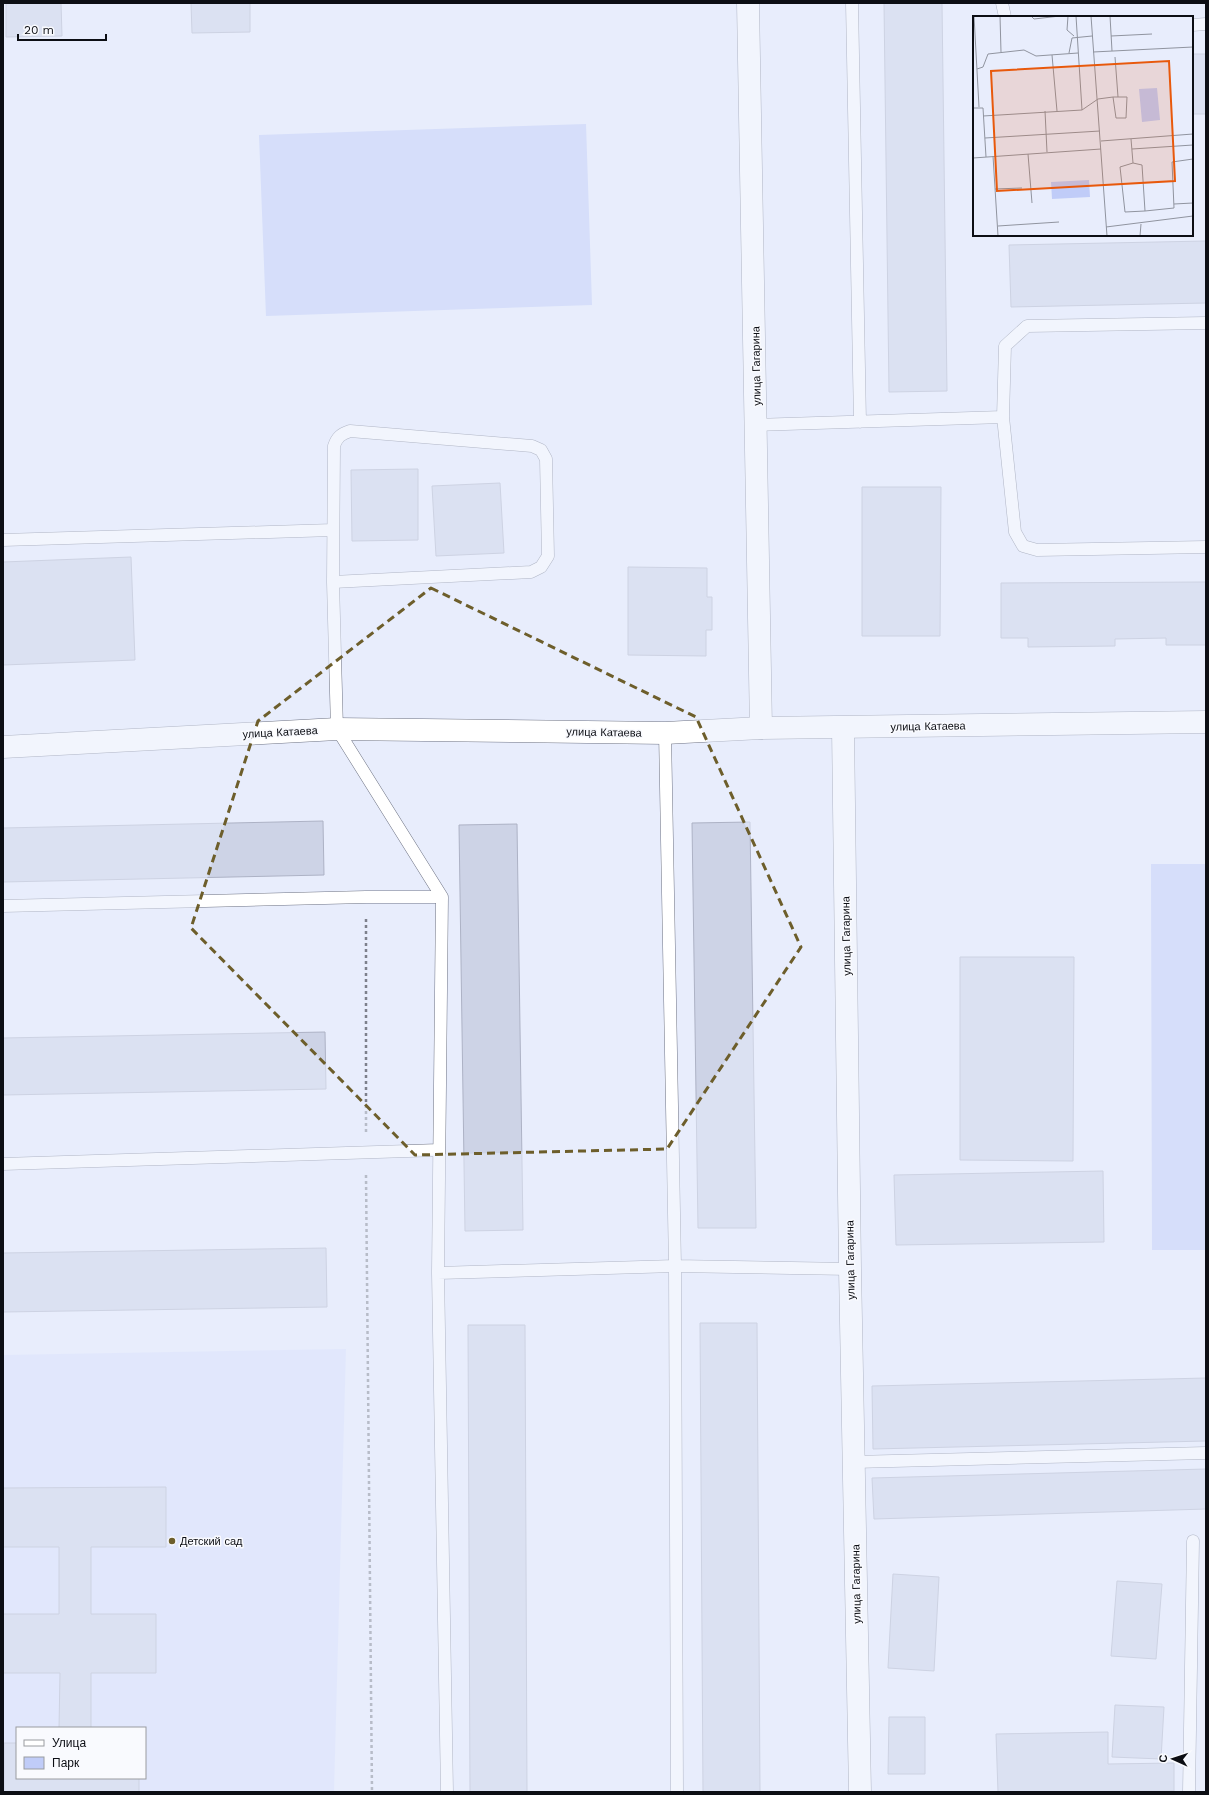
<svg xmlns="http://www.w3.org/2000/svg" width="1209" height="1795" font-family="'Work Sans',sans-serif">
<rect width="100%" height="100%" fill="#e8edfc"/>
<path fill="#dae1fc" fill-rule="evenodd" d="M346,1349L334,1792H3V1355ZM17,1728H145V1778H17Z"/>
<path fill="#c0ccf8" d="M586,124L592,305L266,316L259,135Z
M1151,864H1206V1250H1152Z"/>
<path fill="#cdd3e6" stroke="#adb2c5" d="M6,3H61L62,36L6,37Z
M191,3H250V32L192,33Z
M884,3H942L947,391L889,392Z
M1192,54H1206V114H1192Z
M1206,241V303L1011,307L1009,245Z
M418,469V540L352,541L351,470Z
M500,483L504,553L436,556L432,486Z
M862,487H941L940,636H862Z
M131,557L135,660L3,665V562Z
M628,567L707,568V597H712V630H706V656L628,655Z
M1206,582V645H1166V638L1115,639V646L1028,647V638H1001V583Z
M323,821L324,875L3,882V828Z
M750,822L756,1228H698L692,823Z
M517,824L523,1230L465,1231L459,825Z
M960,957H1074L1073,1161L960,1160Z
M325,1032L326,1089L3,1095V1038Z
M1103,1171L1104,1242L896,1245L894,1175Z
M326,1248L327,1307L3,1312V1253Z
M700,1323H757L760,1792H703Z
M468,1325H525L527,1792H470Z
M1206,1378V1441L873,1449L872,1386Z
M1206,1469V1509L874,1519L872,1478Z
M166,1487V1547H91V1614H156V1673H91V1728H59L60,1673H3V1614H59V1547H3V1488Z
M893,1574L939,1577L934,1671L888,1668Z
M1117,1581L1162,1584L1156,1659L1111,1656Z
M1115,1705L1164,1707L1161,1759L1112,1757Z
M889,1717H925V1774H888Z
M1108,1732V1764L1174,1763V1791L998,1792L996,1734Z
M4,1743H17V1778H139V1792H4Z"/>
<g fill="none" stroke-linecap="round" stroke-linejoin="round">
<defs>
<path id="lane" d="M852,3L860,422
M1002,3L1005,17
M1192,25L1206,24
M1206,323L1027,326L1005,346L1003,417L1015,532L1023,546L1037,550L1206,547
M757,425L1003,417
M3,540L333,530
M333,582L531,572L541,567L548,556L546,459L541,450L532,446L350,431C341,434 337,437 334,446L333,582L337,729L442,897L438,1273L447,1792
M665,733L675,1266L677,1792
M3,906L366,897H442
M3,1164L439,1150
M438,1273L675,1266L850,1269
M854,1462L1206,1453
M1189,1792L1193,1541"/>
<path id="street" d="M748,3L761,728
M843,728L850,1269L860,1792"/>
<path id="secondary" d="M3,747L337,729L665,733L761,728L1206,722"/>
</defs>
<use href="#lane" stroke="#6f7485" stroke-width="13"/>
<use href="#street" stroke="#6f7485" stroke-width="23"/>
<use href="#secondary" stroke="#6f7485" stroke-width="23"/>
<path stroke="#7d808b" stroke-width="2.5" stroke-dasharray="3 3" stroke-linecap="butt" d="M366,1132V919
M366,1175L372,1792"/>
<use href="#lane" stroke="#fff" stroke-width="12"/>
<use href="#street" stroke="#fff" stroke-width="22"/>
<use href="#secondary" stroke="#fff" stroke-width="22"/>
</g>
<path d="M0 0H1209V1795H0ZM431,588L696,717L801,947L667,1149L415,1155L191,928L258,721Z" fill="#e8edfc" fill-opacity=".55" fill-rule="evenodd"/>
<path fill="none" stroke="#6d5e2b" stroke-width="3" stroke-dasharray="8 5" stroke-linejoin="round" d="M431,588L696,717L801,947L667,1149L415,1155L191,928L258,721Z"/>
<circle fill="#6d5e2b" stroke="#f9fafe" stroke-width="1.5" cx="172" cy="1541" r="4"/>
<g text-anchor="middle" stroke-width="3" stroke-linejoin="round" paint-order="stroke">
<g font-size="11" fill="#0c0e14" stroke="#f9fafe">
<text transform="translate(756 366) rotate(-91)" y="4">улица Гагарина</text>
<text transform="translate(928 726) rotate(-1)" y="4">улица Катаева</text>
<text transform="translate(280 732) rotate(-3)" y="4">улица Катаева</text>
<text transform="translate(604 732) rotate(1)" y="4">улица Катаева</text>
<text transform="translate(846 936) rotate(-91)" y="4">улица Гагарина</text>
<text transform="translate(850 1260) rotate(-91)" y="4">улица Гагарина</text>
<text transform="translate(856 1584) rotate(-91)" y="4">улица Гагарина</text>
</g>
<g font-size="11" fill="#0c0e14" stroke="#f9fafe" text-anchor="start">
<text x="180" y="1545">Детский сад</text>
</g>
</g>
<g transform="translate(973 16)">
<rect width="220" height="220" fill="#e8edfc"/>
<path d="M184,72L187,104L169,106L166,73ZM116,164L117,181L79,183L78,166Z" fill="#c0ccf8"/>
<path fill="none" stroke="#90949f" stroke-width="1" d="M1,0L6,91M27,0L28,36M58,0L61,3L87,0M95,0L94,14L101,20M103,0L109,94M118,0L134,220M137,0L139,35M138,20L179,18M120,36L220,31M96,37L99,22L119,20M79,39L84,95M142,41L145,81M4,53L10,51L15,38L51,34L63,40L105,37M0,92H10L13,141M72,95L74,136M10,100L109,94L125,83L140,81H154L153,102H143L140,81M12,122L127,115M158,123L160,147M128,125L220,118M159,133L220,129M55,138L59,187M20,140L25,220M0,142L128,133M160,147L169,149L172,195L152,196L147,151ZM22,173L49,172M201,188L220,187M172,195L201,192L199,146L220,143M25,210L86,206M133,211L220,200M167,220L168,208"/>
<path fill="#e8590c" fill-opacity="0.15" stroke="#e8590c" stroke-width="2" d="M196,45L202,165L24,175L18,55Z"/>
<rect width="220" height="220" fill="none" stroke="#0c0e14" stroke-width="2"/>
</g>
<rect width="1209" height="1795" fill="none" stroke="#0c0e14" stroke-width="8"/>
<rect x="16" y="1727" width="130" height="52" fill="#f9fafe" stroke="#9a9ca0"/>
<rect x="24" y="1740" width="20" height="6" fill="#ffffff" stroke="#9a9ca0"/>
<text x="52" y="1747" font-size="12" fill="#0c0e14">Улица</text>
<rect x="24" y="1757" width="20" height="12" fill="#c0ccf8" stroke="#9a9ca0"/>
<text x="52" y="1767" font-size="12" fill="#0c0e14">Парк</text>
<g transform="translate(1173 1759) rotate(273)" stroke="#f9fafe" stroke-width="3" paint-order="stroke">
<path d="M0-3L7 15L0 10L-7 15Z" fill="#0c0e14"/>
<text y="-6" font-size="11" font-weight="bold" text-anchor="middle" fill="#0c0e14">С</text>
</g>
<path d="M18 34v6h88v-6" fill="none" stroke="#0c0e14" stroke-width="2"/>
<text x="24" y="34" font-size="12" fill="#0c0e14" stroke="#f9fafe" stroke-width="3" paint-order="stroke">20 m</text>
</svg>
